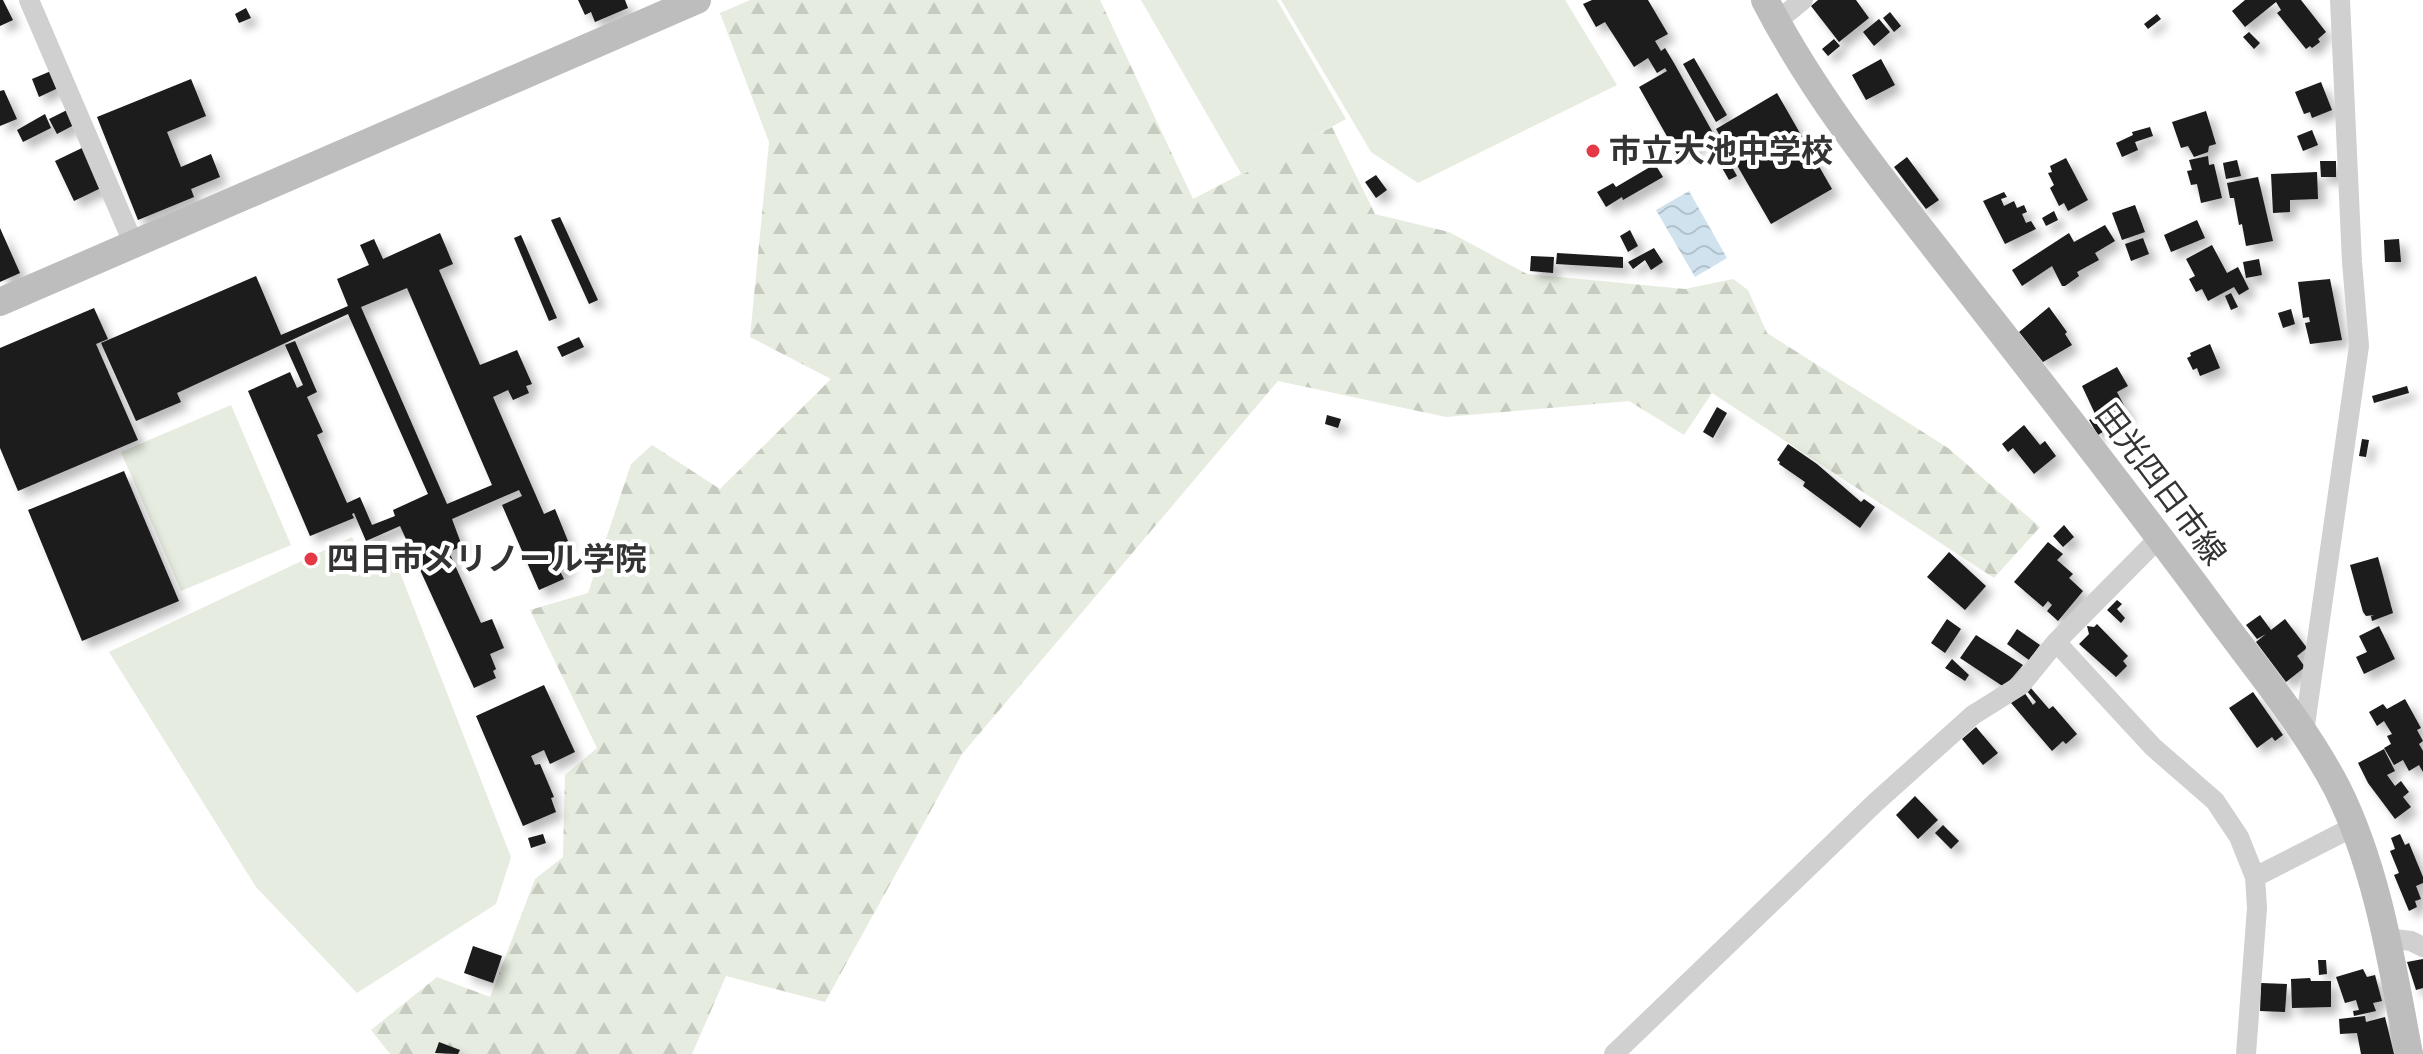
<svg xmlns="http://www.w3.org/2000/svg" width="2423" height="1054" font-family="'Alegreya Sans','Noto Sans JP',sans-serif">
<defs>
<pattern id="forest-firs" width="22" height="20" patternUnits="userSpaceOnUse" patternTransform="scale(2)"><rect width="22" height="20" fill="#e6ecdf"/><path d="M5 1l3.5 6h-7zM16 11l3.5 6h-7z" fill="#c6cbc0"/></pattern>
<pattern id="water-waves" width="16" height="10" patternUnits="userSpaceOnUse" patternTransform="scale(2)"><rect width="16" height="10" fill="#cfe2ee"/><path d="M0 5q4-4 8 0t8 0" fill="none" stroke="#b2c2cd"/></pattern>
<filter id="shadow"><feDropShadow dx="7" dy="7" stdDeviation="4" flood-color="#0004"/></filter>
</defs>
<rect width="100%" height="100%" fill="#fff"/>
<path fill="url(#forest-firs)" d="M750,0H1100L1193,199L1332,127L1375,214L1449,232L1527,274L1685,289L1733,279L1748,290L1767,333L1948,448L2040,527L1994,578L1712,393L1684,435L1629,401L1446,417L1278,381L962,754L825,1002L726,976L692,1054H390L371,1030L437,977L490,997L535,879L563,857L565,775L597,748L530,610L588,593L631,464L652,445L720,489L831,379L750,337L769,142L720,13Z"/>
<path fill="#e6ecdf" d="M1141,0H1277L1346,119L1242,175Z
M1281,0H1565L1617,85L1418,183L1371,152Z
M231,405L291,545L181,591L121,452Z
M352,537L361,554L392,552L511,857L496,904L357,993L256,887L109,652Z"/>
<path fill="url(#water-waves)" d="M1689,191L1727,258L1695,277L1656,210Z"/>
<path fill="#1a1a1a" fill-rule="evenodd" filter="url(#shadow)" d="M0,0H3L13,20L0,26Z
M578,0H625L628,8L595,22L591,12L585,15Z
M1592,0H1648L1668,34L1655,41L1661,51L1665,48L1674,63L1737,176L1729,180L1705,138L1694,145L1697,150L1692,153L1689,148L1677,154L1639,87L1667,71L1665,68L1657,73L1648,58L1634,67L1605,22L1596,27L1583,4Z
M1818,0H1856L1869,18L1839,42L1811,6Z
M2245,0H2301L2326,32L2318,39L2320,42L2312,48L2310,46L2306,49L2277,13L2281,10L2276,2L2245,27L2232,11Z
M246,8L251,18L239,23L235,14Z
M1890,12L1901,26L1894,32L1883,18Z
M2157,14L2161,19L2148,29L2144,24Z
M1879,19L1890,32L1874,46L1863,32Z
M2249,32L2260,43L2254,49L2243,37Z
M1834,39L1840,46L1828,56L1822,49Z
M1694,58L1727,115L1716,122L1683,64Z
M1881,59L1895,85L1866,100L1852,75Z
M51,71L58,88L39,97L32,79Z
M191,79L206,116L167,132L181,167L211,154L220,177L191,189L194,197L138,220L97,117Z
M2321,82L2332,110L2312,118L2310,112L2304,114L2295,92Z
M4,90L17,119L0,126V91Z
M1777,93L1832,189L1771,224L1716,129Z
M67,110L74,125L57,134L49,119Z
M2206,111L2216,144L2209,146L2208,152L2194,157L2188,146L2181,148L2172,122Z
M45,114L51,128L23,142L17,130Z
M2150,127L2153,136L2135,142L2138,150L2122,157L2116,143L2133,135L2132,132Z
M2312,130L2318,145L2303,151L2297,136Z
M84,147L103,187L74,201L55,161Z
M2208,156L2209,165L2214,164L2222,198L2201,203L2197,184L2191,185L2187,171L2192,170L2189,160Z
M1907,157L1939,200L1926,209L1894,167Z
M2066,158L2088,200L2068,211L2064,203L2059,206L2050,188L2054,185L2048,173L2052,172L2050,166Z
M2237,160L2241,176L2226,179L2223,163Z
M2320,161H2336V177H2321Z
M1655,164L1663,177L1623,200L1622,197L1606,207L1597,192L1613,183L1616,187Z
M2317,172L2318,199L2290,200V212L2273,213L2271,174Z
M1376,175L1387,190L1376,198L1365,182Z
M2258,177L2273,241L2246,246L2242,224L2239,225L2234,198H2230L2227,183Z
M2004,192L2007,197L2001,199L2004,206L2014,201L2017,208L2024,205L2027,212L2022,214L2026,223L2031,221L2036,229L2005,244L1983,201Z
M2135,205L2145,232L2122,240L2112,213Z
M2054,211L2058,220L2046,226L2042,218Z
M560,217L598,300L589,304L551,220Z
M2197,220L2205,238L2171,252L2164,235Z
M2105,225L2115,241L2095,253L2099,260L2077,272L2079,276L2065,286H2062L2052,266L2022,286L2012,270L2069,233L2074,242Z
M0,228L20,273L0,282Z
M1630,230L1638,246L1628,252L1620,236Z
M440,233L453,264L439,270L480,365L517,350L532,384L526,386L529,393L513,400L508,390L493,397L544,514L555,509L568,541L559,545L569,568L560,571L564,579L539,590L502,505L522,496L519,490L452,519L462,546L449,552L481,623L492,619L504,648L490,654L496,669L493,671L496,678L474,688L400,526L366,541L354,513L352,514L354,518L310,536L248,391L290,372L297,388L303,385L285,345L295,341L317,392L307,397L323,432L317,435L347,503L360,497L372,525L395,516L393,510L428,494L348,314L177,393L181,402L136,421L101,343L256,276L281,335L348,306L337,279L369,265L360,245L374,239L383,259ZM407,288L492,485L447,504L361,307Z
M521,235L557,318L549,321L514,238Z
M2143,238L2149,254L2131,261L2125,244Z
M2399,239L2401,262H2385L2384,240Z
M2212,245L2227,273L2238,267L2249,289L2239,295L2234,287L2208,301L2202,289L2196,292L2189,279L2195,276L2186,259Z
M1654,248L1663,262L1651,270L1645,260L1633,269L1628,262Z
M1557,253L1623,257V268L1556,264Z
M1531,256L1554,257L1553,273L1530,271Z
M2259,259L2262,275L2246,278L2243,262Z
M2330,279L2342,340L2310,344L2305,323L2310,322L2309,317L2303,318L2298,282Z
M2231,293L2238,307L2231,310L2225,296Z
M2049,307L2067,332L2065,334L2072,345L2043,362L2019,332Z
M94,308L108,339L96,344L138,440L18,491L0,448V348Z
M2291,309L2295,324L2283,328L2278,313Z
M579,337L584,347L562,357L557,347Z
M2210,344L2220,368L2200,376L2197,368L2193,370L2187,358L2191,356L2190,353Z
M2117,367L2128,386L2117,392L2129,415L2098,435L2089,420L2096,416L2082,386Z
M2407,386L2409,393L2374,403L2372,396Z
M1717,407L1727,413L1713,438L1703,432Z
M1327,415L1341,419L1338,428L1325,424Z
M2024,425L2040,445L2045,441L2056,456L2034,474L2013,448L2008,452L2002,444Z
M2362,439L2369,440L2366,457L2359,456Z
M1788,444L1817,464L1861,502L1864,499L1875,507L1860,528L1803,486L1805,482L1779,464L1780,462L1777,460Z
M124,471L179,601L82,641L28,510Z
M2064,525L2074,537L2063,547L2053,536Z
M2048,542L2063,554L2057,560L2073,574L2069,578L2083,591L2058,621L2047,611L2052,605L2048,601L2043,607L2014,582Z
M1949,552L1986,586L1965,610L1927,577Z
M2378,557L2393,613L2372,621L2371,616L2374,615L2366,616L2363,612L2350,565Z
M2117,600L2122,604L2117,609L2125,618L2121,623L2107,610Z
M2260,615L2271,630L2285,619L2307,648L2297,656L2305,667L2286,682L2256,642L2266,634L2257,639L2246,625Z
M1947,619L1961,629L1945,653L1931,643Z
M2097,624L2128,656L2123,661L2127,666L2116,677L2079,644L2089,634L2087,626L2094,627Z
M2379,626L2395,659L2364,674L2356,657L2367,652L2359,636Z
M2017,629L2040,645L2029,660L2007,644Z
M1976,635L2023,665L2004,687L1960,658Z
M1952,659L1969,675L1965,681L1945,668Z
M544,685L575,752L550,764L544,750L531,756L535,765L540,764L554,797L551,798L556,812L523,826L476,716Z
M2030,687L2049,709L2053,706L2077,734L2066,744L2063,741L2052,751L2011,703L2024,692L2033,705L2036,702L2026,690Z
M2253,692L2283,735L2275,741L2272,737L2257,748L2229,708Z
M2405,699L2421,728L2417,730L2423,741L2419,744L2423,751V772L2419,765L2409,771L2403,760L2394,765L2384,748L2391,744L2387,736L2392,734L2384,721L2377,726L2369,712L2383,704L2387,709Z
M1976,727L1998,753L1983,765L1962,739Z
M2384,749L2395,771L2387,775L2395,786L2401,781L2409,792L2403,797L2411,807L2395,819L2368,783L2358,763Z
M1915,796L1938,820L1918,839L1896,815Z
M1943,825L1959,841L1951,849L1935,833Z
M543,834L546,843L531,848L528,838Z
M2400,834L2405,845L2409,843L2423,877V883L2416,886L2421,899L2415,901L2417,907L2409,911L2394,875L2399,873L2390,851L2395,849L2391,838Z
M473,946L502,956L493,983L464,973Z
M2423,959V988L2416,990L2407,962Z
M2318,960H2326L2327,974L2319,975Z
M2363,969L2367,977L2375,975L2382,1001L2373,1003L2376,1011L2354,1016L2353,1011L2359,1010L2356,1000L2345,1003L2336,977Z
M2310,978L2311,981H2331V1007L2292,1008L2291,979Z
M2261,983L2287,984L2285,1012L2260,1011Z
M2365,1016L2366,1022L2385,1017L2394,1054H2361L2357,1033L2340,1034L2339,1019Z
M439,1042L460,1050L458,1054L435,1053Z"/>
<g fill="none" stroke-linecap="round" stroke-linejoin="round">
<path stroke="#d0d0d0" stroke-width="20" d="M29,0L134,245
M1776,22L1803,0
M2056,642L2153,747L2215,801L2239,837L2255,877L2257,908L2246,1054
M2304,732L2359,346L2352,262L2340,0
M2255,877L2353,827
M2387,938L2411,941L2423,947
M1614,1054L1876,802L1973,715L2021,685L2056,642L2160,537"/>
<path stroke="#bdbdbd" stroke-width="28" d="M1765,0C1815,97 1884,182 1951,268C2040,382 2130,496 2215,612C2257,669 2304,725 2337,788C2378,870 2392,965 2409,1054
M0,302L697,0"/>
</g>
<g fill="#e63946" stroke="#fff" stroke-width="3">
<circle cx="1593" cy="151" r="8"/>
<circle cx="311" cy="559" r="8"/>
</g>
<g text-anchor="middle" stroke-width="8" stroke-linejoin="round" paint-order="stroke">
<g font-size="32" font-weight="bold" fill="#333" stroke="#fff" text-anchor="start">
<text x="1609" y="162">市立大池中学校</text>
<text x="327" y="570">四日市メリノール学院</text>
</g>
<g font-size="32" fill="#333" stroke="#fff">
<text transform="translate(2161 484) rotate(53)" y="11">田光四日市線</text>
</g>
</g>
</svg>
